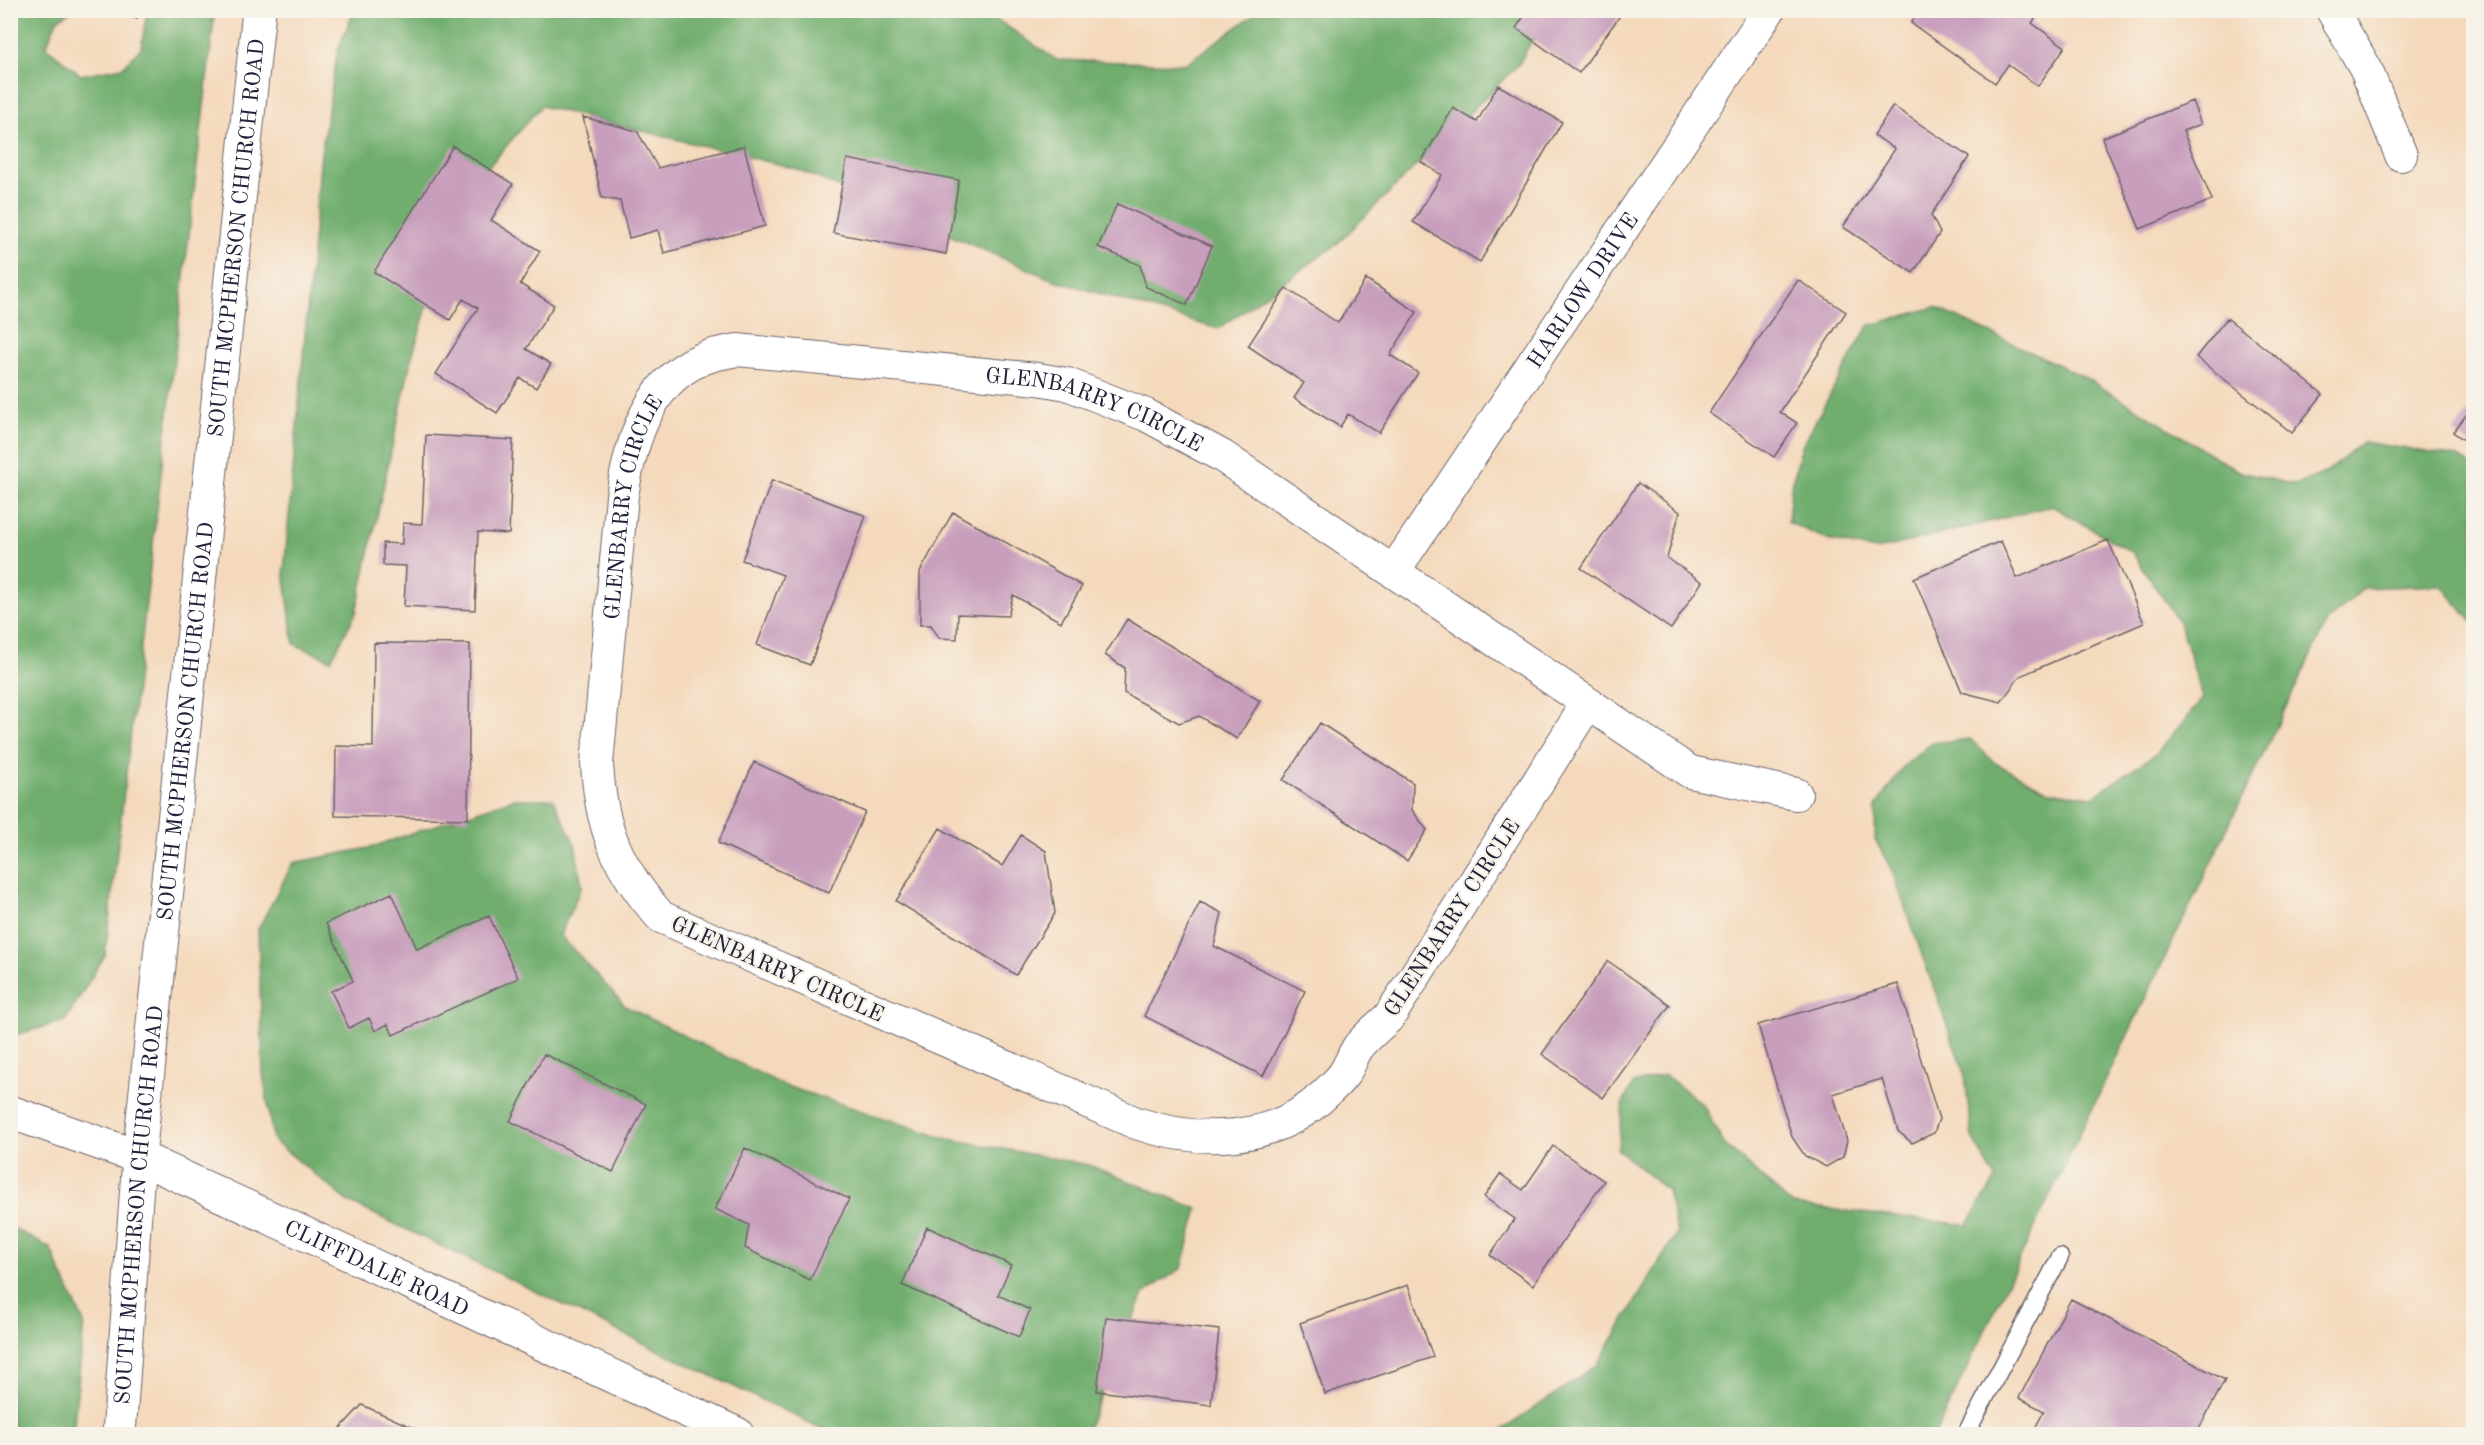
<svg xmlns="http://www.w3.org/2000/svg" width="2484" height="1445" font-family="'Old Standard TT',serif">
<rect width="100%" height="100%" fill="#f7f3e8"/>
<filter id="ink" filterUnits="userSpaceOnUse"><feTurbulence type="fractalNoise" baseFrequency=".0167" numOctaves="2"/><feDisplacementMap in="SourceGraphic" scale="12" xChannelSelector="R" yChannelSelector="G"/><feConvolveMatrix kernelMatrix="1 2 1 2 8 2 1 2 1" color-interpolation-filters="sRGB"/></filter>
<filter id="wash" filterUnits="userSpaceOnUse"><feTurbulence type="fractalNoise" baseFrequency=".008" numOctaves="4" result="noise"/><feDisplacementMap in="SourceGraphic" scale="24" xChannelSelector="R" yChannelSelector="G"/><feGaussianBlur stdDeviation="1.35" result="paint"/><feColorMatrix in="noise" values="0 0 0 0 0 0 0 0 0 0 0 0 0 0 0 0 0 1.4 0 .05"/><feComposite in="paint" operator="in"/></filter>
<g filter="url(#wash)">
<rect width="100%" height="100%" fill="#f4d9bc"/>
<path fill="#71ae6e" stroke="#4a6854" stroke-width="1.5" d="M11,10L71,11L57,20L46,47L81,75L123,67L141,48L147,11H215L105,955L65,1021L11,1036Z
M354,11H984L1057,60L1185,64L1259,11H1548L1519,64L1336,245L1218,329L1051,279L797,169L541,106L459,201L411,360L356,613L331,660L294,644L284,572L321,153L338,49Z
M1935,307L2086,378L2240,472L2295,485L2327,472L2363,442L2458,457L2473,466V623L2441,585L2364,588L2327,622L1935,1434H1642L1631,1430L1627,1434H1497L1597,1365L1677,1233L1667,1190L1618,1150L1623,1103L1633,1084L1665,1075L1703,1105L1724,1144L1793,1205L1967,1225L1996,1179L1972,1138L1965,1076L1892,871L1875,839L1876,806L1904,766L1932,743L1970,739L1995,763L2049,791L2092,797L2157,753L2203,698L2179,622L2132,552L2052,506L1876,550L1828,540L1788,522L1791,488L1802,446L1868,326Z
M513,799H553L575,844L582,886L560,935L625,1006L783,1085L944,1138L1089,1165L1198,1209L1182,1268L1143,1294L1087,1429L1095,1434H833L349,1202L273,1140L263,1073L258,929L293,863L369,848Z
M11,1227L50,1248L84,1323L73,1434H11Z"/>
<g id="blocks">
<path fill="#c79ebc" d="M99,10H138L137,18Z
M1528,10H1624L1579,73L1516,28Z
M1920,10H2041L2032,23L2065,47L2038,86L2008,65L1995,83L1911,23Z
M1498,85L1562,122L1480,262L1413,222L1442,175L1421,162L1453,108L1477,122Z
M2192,101L2201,124L2183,131L2212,200L2140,229L2102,138Z
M1893,106L1969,157L1931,215L1940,233L1913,273L1843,227L1895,149L1874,135Z
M583,117L637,131L658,168L744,146L765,226L664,253L658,230L629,238L620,201L602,198Z
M453,146L513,184L491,220L540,251L520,284L554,305L526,349L551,364L536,388L520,378L497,413L436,374L478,308L463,299L450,320L374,272Z
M847,159L959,180L946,254L833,233Z
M1117,204L1212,246L1187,305L1146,287L1140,265L1098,247Z
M1366,279L1417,312L1390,355L1418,373L1379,433L1348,414L1340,427L1294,398L1304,383L1248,346L1286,288L1338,323Z
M1798,280L1846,312L1780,412L1797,423L1774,457L1709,413Z
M2227,318L2323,394L2292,433L2196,357Z
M2474,405V447L2453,432Z
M426,435L513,440L509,534L478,532L475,610L404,606L406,566L383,565V543L402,544L403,523L422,524Z
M772,480L866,516L810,665L757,645L783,575L742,560Z
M1638,483L1680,512L1667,558L1702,582L1671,629L1581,568Z
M953,512L1082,586L1061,622L1013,595L1008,616L958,614L957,639L939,638L931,625H920V572Z
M2108,540L2144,623L2020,676L2001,702L1962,692L1914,578L2001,541L2017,578Z
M1127,619L1260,701L1237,739L1199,716L1179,723L1124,693L1125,668L1105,655Z
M374,643L470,644L468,819L335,816L336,746L373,747Z
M1320,723L1413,783L1412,810L1427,830L1407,861L1283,780Z
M754,762L865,812L829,893L718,843Z
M940,828L1002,866L1021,835L1046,851L1055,913L1016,975L896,901Z
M392,893L417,949L489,916L518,978L393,1035L388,1024L375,1031L369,1018L349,1028L331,991L353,981L326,923Z
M1200,902L1222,913L1214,946L1305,991L1263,1076L1144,1016Z
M1608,961L1670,1005L1603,1098L1542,1054Z
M1898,984L1939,1119L1934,1133L1912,1143L1898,1131L1882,1079L1833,1094L1847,1141L1843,1157L1826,1167L1805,1156L1792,1137L1758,1025Z
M544,1054L646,1104L613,1172L510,1121Z
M1553,1146L1604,1181L1533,1285L1490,1255L1515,1219L1484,1197L1500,1174L1523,1190Z
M745,1148L849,1199L810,1280L745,1248L749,1225L715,1209Z
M927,1227L1011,1265L998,1295L1030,1310L1019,1337L902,1285Z
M1408,1285L1433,1357L1325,1394L1300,1323Z
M2071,1299L2225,1380L2196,1434H2032L2044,1411L2019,1398Z
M1106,1317L1219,1330L1211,1405L1097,1391Z
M362,1405L423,1432L422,1434H335Z"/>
</g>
</g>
<g filter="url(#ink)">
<use href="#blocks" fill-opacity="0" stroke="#6c6268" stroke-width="1.5"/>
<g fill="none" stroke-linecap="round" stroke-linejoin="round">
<defs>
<path id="lane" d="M1966,1434L2060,1257"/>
<g id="street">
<path d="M2332,10L2366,69L2401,155"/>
<path id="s1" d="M1394,571L1769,10"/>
<path id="s2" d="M1588,703L1389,1017C1379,1026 1368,1035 1359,1046C1353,1054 1350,1065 1344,1074C1339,1081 1331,1088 1325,1094C1274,1144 1198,1144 1136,1123L661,917C618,869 600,827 597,763L622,496C631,440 650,375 710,356C719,353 729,352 737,350L1038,379L1067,384L1146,415L1222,456L1690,772L1796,794"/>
</g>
<g id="secondary">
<path id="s3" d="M119,1434L139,1157L259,10"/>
</g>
<g id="primary">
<path id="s4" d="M10,1112L139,1157L737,1434"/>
</g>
</defs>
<use href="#lane" stroke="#6c6268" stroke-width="19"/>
<use href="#street" stroke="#6c6268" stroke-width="34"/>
<use href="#secondary" stroke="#6c6268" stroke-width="35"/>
<use href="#primary" stroke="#6c6268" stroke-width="35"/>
<use href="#lane" stroke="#fff" stroke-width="16"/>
<use href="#street" stroke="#fff" stroke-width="32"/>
<use href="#secondary" stroke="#fff" stroke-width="33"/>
<use href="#primary" stroke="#fff" stroke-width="33"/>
</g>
</g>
<g text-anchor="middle" stroke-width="4.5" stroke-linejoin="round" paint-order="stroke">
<g font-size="22" fill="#22223b" stroke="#f7f3e8">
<text dy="8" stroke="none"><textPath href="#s3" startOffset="1202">SOUTH MCPHERSON CHURCH ROAD</textPath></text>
<text dy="8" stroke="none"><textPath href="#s1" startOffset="338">HARLOW DRIVE</textPath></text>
<text dy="8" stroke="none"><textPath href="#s2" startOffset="2198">GLENBARRY CIRCLE</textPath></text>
<text dy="8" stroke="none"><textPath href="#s2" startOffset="1622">GLENBARRY CIRCLE</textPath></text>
<text dy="8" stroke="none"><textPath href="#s3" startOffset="716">SOUTH MCPHERSON CHURCH ROAD</textPath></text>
<text transform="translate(1451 917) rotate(-57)" y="8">GLENBARRY CIRCLE</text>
<text transform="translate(778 968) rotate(24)" y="8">GLENBARRY CIRCLE</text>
<text dy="8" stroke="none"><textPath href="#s3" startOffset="230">SOUTH MCPHERSON CHURCH ROAD</textPath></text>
<text dy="8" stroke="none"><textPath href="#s4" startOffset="399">CLIFFDALE ROAD</textPath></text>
</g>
</g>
<rect width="2484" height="1445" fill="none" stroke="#f7f3e8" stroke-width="36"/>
</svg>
